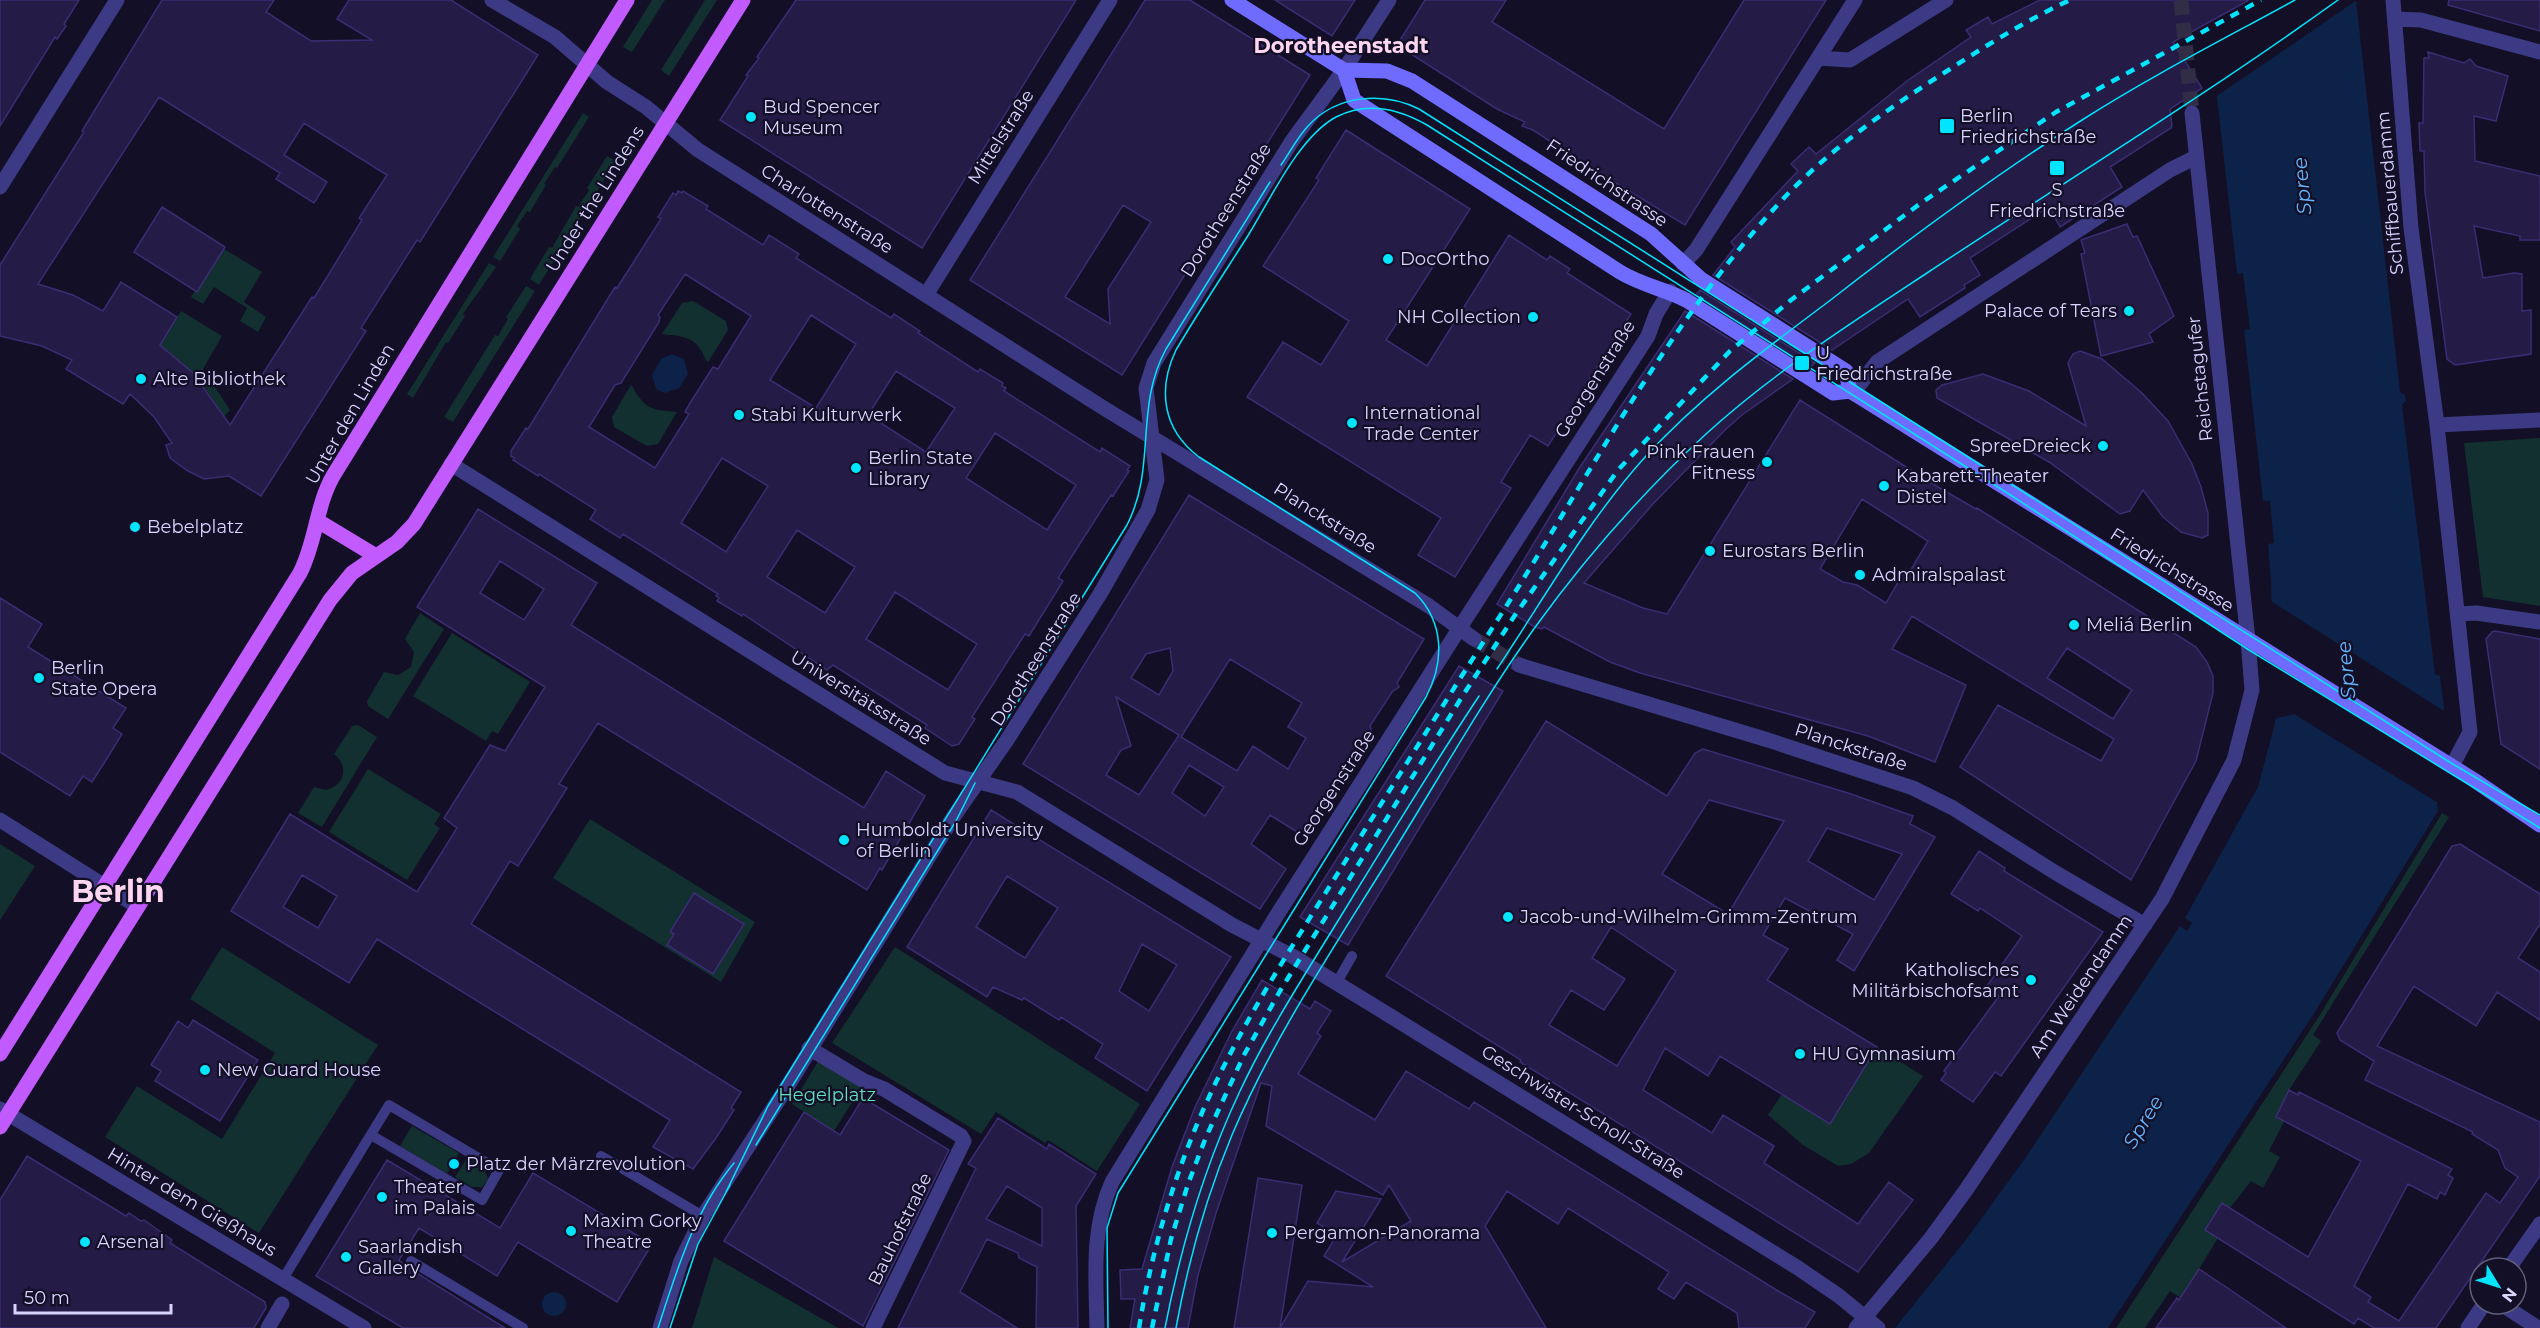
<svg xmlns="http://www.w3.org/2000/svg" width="2540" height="1328" font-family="Montserrat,sans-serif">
<rect width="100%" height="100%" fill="#130f26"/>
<path fill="#12302f" d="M652,0H665L632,52L623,47Z
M705,0H717L669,76L661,70Z
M583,113L589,117L557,168L555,167L544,184L546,185L530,212L527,211L517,226L520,229L500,261L493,257Z
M607,156L616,161L539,285L530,279L549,247L552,248L576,206L578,207L589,190L587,188Z
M224,249L262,272L244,302L266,317L258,332L240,321L247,308L214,287L203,304L191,297L195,291L197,292Z
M489,263L496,267L463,314L465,316L448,343L446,342L413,398L407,394Z
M526,286L535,291L453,422L444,417L495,335L498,336L508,319L506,317Z
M693,301L726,321L728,330L708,362C704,358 704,355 701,350C692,335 677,336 662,334L682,303Z
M181,311L222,336L203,369L230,410L223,418C209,387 187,366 160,345Z
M631,385C635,389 635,393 639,397C649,412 663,410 677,412L658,444L647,446L614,427L612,417Z
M2540,438V606L2483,597L2464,443Z
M420,613L444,629L388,719L368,706L367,701L384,672L398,675L411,667L414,652L405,639Z
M452,633L530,682L498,734L492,731L486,741L413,696Z
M358,725L377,737L322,827L298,813L314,787L326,790C345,785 349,766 334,754L352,726Z
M368,769L441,814L434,824L440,828L407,880L329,832Z
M2442,813L2449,817L2313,1035L2321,1041L2289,1090L2277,1115L2285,1120L2269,1151L2280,1157L2263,1188L2251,1181L2230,1208L2222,1203L2205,1230L2218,1238L2181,1298L2170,1291L2145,1328H2116L2318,1018Z
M590,819L755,922L721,982L553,878Z
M0,844L35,866L0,920Z
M222,947L378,1045L259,1233L105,1137L137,1086L222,1139L275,1053L190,999Z
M895,947L1140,1104L1097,1171L1048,1140L1045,1143L996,1112L981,1134L832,1043Z
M1877,1047L1923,1076L1869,1153L1851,1164L1838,1166L1803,1145L1768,1115L1782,1094L1830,1124Z
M819,1060L862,1087L834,1131L792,1104Z
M412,1126L459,1153L447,1174L400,1146Z
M467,1158C476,1164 486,1167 488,1179L482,1187H472L455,1177Z
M714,1257L838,1328H692Z"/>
<path fill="#0c2248" d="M2206,0H2356L2400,392L2405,395L2406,401L2402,405L2435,674L2440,676L2444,707L2437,802L2438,811L2313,1015L2108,1328H1895L1965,1241L2026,1157L2180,926L2187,931L2192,923L2185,918L2258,787L2275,723L2271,581L2268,544L2274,543L2270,501H2263L2244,330L2250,329L2243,273L2237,274Z
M672,354L684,359L688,374L679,388L665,393L656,389L652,375L661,359Z
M542 1304a12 12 0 1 1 24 0a12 12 0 1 1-24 0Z"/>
<path fill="#130f26" d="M2203,0H2357L2214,98Z
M2269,600L2444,711L2445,708L2447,709L2440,804L2294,714L2277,718L2272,722Z"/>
<path fill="#241b47" stroke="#3b2d73" stroke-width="1.5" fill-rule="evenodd" d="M0,0H79L64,24L66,26L57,39L55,37L0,126Z
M162,0H274L266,12L311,41L372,40L337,19L349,0H451L538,55L420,242L417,240L361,328L366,331L261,496L229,476L204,479L188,471L170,458L166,445L172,443L154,417L130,394L123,404L66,369L72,360L42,346L0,336V265L84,132L82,131ZM159,97L280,173L276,179L314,203L327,182L284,155L304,123L387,175L359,218L362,220L314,298L312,297L230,425L193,373L160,345L177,317L121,282L103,311L73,295L38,284Z
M796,0H1076L922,248L720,120L748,76L746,75L759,58L757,57Z
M1145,0H1190L1310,75L1122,375L970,280ZM1123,205L1151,222L1108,289L1110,324L1065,297Z
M1275,0H1355L1332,36Z
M1425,0H1506L1492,22L1664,129L1744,0H1826L1685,225L1591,168L1533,130L1522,126L1525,122L1497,109L1397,45Z
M2040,0H2249L2173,42L2202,88L2170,109L2172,126L2171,128L2110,167L2122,187L2060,227L2049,207L1970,258L1980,275L1964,285L1965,288L1920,317L1908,299L1832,350L1713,275L1735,247L1731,242L1798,171L1791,164L1809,147L1816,154L1907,81L1971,37L1966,30L1988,17L1992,24Z
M2449,0H2540V31L2448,5Z
M2428,52L2464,63L2470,59L2476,66L2508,76L2496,121L2474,116L2475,161L2540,176V240H2520V236L2474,226L2483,278L2514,273L2522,274V311L2531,310V354L2455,365L2447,359L2425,192L2424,151H2420L2419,123H2423L2424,58H2429Z
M1346,130L1470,209L1386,340L1427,366L1509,235L1547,260L1550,256L1570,269L1567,273L1631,314L1588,381L1596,386L1570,426L1564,421L1548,446L1530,435L1501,482L1511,488L1455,577L1418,555L1441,518L1247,397L1283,342L1321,365L1349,321L1263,266L1319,180L1316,178Z
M678,191L682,193L683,191L708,206L706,209L763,245L769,235L799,254L796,258L891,318L894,314L920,331L918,333L978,372L980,369L1003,383L1002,386L1006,388L1004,391L1100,452L1102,448L1130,466L1127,470L1129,471L1113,496L1111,495L1058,578L1063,581L1029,636L1025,634L972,717L975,719L959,744L952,746L925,728L927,725L833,665L827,670L743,614L742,616L717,601L719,598L716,596L718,594L623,534L620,538L590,519L596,510L539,474L538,476L513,460L514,458L511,456V451L526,428L528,429L615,287L617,288L661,219L658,217L673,193L676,195ZM685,274L751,316L718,369L713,367L690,403L685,412L689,414L655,468L589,427L615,385L621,383L644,346L659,322L660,317L658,315ZM811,315L856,344L816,408L770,380ZM896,371L955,408L926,452L868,415ZM995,433L1076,485L1047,530L966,478ZM722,458L768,486L726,552L681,523ZM797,530L855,567L825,613L767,577ZM895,592L977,644L948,690L866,639Z
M162,207L225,247L197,292L134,252Z
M2127,224L2133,237L2137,236L2174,316L2149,334L2153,342L2101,356L2081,254L2085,253L2081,240Z
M1700,290L1815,363L1810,367L1696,295Z
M1685,311L1793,379L1742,415L1725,430L1652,505L1584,583L1643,608L1667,614L1800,400L1938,487L1976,509L1977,508L2196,647L2207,662L2213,676V693L2196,761L2131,880L1960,767L1998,705L2101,761L2114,739L1912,616L1892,649L1966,685L1935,762L1868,736L1640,673L1610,662L1544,627L1542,629L1535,627L1497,604L1580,467ZM1862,499L1928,541L1909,573L1905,570L1886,603L1857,585L1843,582L1820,569ZM2067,648L2132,690L2113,719L2047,678Z
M2080,351L2102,359L2142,393L2168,421L2192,464L2201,487L2208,513V535L2202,538L2181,532L2163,517L2143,490L2130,511L2120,514L2049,462L1937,398L1936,390L1942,385L1983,374L2029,391L2086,426L2068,363L2073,354Z
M1189,495L1424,639L1397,683L1399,687L1392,692L1370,726L1373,736H1365L1305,837L1270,815L1251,844L1286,869L1260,909L1023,764ZM1170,648L1173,671L1159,695L1131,678L1146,654ZM1230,659L1302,703L1288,727L1306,738L1288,769L1253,746L1237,771L1181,737ZM1116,697L1179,735L1139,795L1106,775L1121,750L1131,746ZM1189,765L1224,787L1205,816L1172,793Z
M478,509L597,583L571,625L864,808L886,771L925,796L882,870L880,868L867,890L598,723L559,784L567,788L530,847L518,866L510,861L471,924L741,1092L731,1108L734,1110L716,1138L693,1169L653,1147L670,1120L377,939L349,983L231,911L290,814L417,892L457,828L444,818L468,780L490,745L505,751L545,687L417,607ZM500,561L544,589L524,620L480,593ZM302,875L337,896L318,928L283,907Z
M0,598L42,624L28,647L126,708L113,728L122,734L106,760L92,782L83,776L70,796L0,752Z
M2495,631L2540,639V769L2501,744L2486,639L2492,632Z
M1459,666L1503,691L1348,945L1300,917Z
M1546,721L1667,796L1695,753L1703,749L1848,793L1913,816L1910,824L1935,837L1854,971L1837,960L1853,934L1785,898L1763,935L1788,949L1767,980L1877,1047L1830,1124L1720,1056L1708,1076L1665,1048L1643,1090L1712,1133L1723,1115L1774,1146L1764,1163L1858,1224L1889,1182L1913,1200L1858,1272L1520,1062L1521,1060L1386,976ZM1709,800L1784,821L1728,914L1662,874ZM1827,828L1902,854L1874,900L1808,861ZM1611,927L1676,971L1617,1066L1549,1025L1571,990L1604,1010L1625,979L1592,958Z
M991,810L1231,957L1147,1091L1095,1058L1103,1044L1061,1017L1059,1020L1024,998L1022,1000L993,987L987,997L907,947ZM1007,876L1058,908L1025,958L976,927ZM1142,944L1177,965L1149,1011L1119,991Z
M2460,844L2540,894V924L2518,958L2540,972V1020L2497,992L2476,1026L2414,986L2377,1046L2540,1122V1176L2436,1328H2374L2358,1318L2354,1324L2205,1230L2222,1203L2308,1257L2361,1161L2276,1117L2289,1090L2298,1095L2299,1092L2452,1169L2448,1175L2453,1178L2445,1195L2440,1192L2437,1199L2408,1184L2354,1286L2371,1297L2368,1302L2399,1321L2486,1193L2500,1203L2518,1177L2505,1168L2498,1150L2472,1134L2473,1132L2365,1080L2374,1061L2340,1040L2337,1033L2452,846Z
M1979,851L2005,868L2004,871L2103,932L2001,1076L1995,1072L1973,1102L1941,1080L1946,1073L1944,1071L1999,996L1987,986L2022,936L1980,908L1978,911L1951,894Z
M694,893L744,924L713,974L667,945L674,934L670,932Z
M1262,980L1310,1009L1315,1001L1331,1011L1317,1033L1321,1036L1298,1074L1375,1120L1406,1071L1469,1109L1474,1102L1778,1291L1815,1312L1805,1328H1739L1737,1313L1686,1282L1674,1299L1658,1289L1669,1272L1568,1208L1558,1224L1507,1191L1485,1226L1546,1328H1280L1308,1281L1373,1287L1324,1256L1337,1235L1317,1223L1336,1191L1381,1199L1342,1262L1411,1221L1389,1185L1383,1195L1266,1126L1272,1086L1261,1083L1216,1213L1198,1275L1188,1328H1130L1135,1299H1121L1120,1270L1142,1269L1172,1167L1195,1107L1232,1031Z
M193,1020L258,1060L220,1121L155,1081L161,1071L151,1065L178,1021L188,1028Z
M863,1098L949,1150L863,1326L724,1241L804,1112L840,1135Z
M998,1118L1047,1149L1049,1144L1096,1174L1076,1206L1078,1328H1036L1037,1267L1019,1258L1018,1253L987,1239L960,1292L1017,1328H898L976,1168L968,1164ZM1007,1186L1042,1208V1246L986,1219Z
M27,1156L126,1216L129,1213L141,1221L144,1220L172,1240L170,1243L265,1302L266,1308L254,1328H0V1200Z
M387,1160L500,1228L533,1173L652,1244L617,1302L518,1242L497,1276L419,1228L399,1260L407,1267L505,1328H403L316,1276Z
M1258,1178L1302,1185L1280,1328H1234Z
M2199,1269L2229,1289L2286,1328H2156L2177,1298L2179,1300Z"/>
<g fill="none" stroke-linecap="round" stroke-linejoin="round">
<path stroke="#312d47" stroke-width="15" stroke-dasharray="15 8" stroke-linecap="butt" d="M1474,639L1519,665"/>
<path stroke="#312d47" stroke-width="15" stroke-dasharray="15 8" stroke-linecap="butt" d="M2181,0L2192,113"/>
<path stroke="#3d3a85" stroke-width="10" d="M1336,984L1352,956
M601,1156L703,1216
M411,1261L523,1328
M283,1279L365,1144L389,1105L499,1170L482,1200L371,1135"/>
<path stroke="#3d3a85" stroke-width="15" d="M1459,629L1648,336L1656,314L1670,291
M268,1328L282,1304"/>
<path stroke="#3d3a85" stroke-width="15" d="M492,0L555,37L607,82L646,107L698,150L1102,407L1429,606L1474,639
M2393,0L2411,228L2437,425L2470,732L2452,766
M2395,19L2421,20L2540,52
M1818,58L1850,60L1946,0
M0,187L117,0
M1683,264L1696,250L1855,0
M926,295L1110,0
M1853,393L1877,362L2170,170L2196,157
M2437,425L2540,420
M2458,614L2476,613L2540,622
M1519,665L1768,740L1913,788L1953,808L2056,873L2145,925
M0,820L138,907
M809,1048L864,1081L884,1089L961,1136L964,1141L873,1328
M0,1109L364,1328
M2509,1268L2540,1224
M2501,1304L2538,1328
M660,1328L681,1261L703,1216L787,1087L954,816L1007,740L1100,594L1148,510L1157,480L1146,388L1154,363L1292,141L1344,70L1389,0
M1097,1328C1096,1278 1091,1228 1112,1182L1277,915L1459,629
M1856,1328L1931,1238L1966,1190L2162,899L2234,760L2252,690L2248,640
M2468,1328L2484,1304"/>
<path stroke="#3d3a85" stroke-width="15" d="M2192,113L2248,640
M451,464L945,773L1017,792L1232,925L1294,957L1392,1017L1798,1268L1839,1296L1878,1328"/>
<path stroke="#6f6bff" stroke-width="15" d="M1232,0L1344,70L1387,71L1412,81L1651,234L1701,279L1846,371L1850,391
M1344,70L1354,100L1366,108L1620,272C1641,285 1665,289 1686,300L1833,393L1850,391L2474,780L2540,825"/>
<path stroke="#c25bff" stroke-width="15" d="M318,521L376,556
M0,1054L300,573C316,542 316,506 333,476L627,0
M0,1127L330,600L352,573L397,542L414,524L743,0"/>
<path stroke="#00e5ff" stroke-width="1.5" d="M1281,165C1290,152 1297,138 1308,126C1336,95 1383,91 1419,109L2451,763L2540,815
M1497,669C1545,597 1588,520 1646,456C1700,397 1764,350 1828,302C1910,238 1994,176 2082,120C2151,76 2224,39 2295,0
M756,1145L956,821L975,783
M726,1192L768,1106L1127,525C1157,467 1134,408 1166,349L1270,182
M658,1328C677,1270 694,1211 734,1163
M670,1328L698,1244L730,1185
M1108,1328L1107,1228L1118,1193L1426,697C1445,661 1444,622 1415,593L1199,457C1163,430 1157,390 1176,350C1199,311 1225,272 1249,234C1271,198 1299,137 1336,117C1367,101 1399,109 1427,125L2012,496L2249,650L2540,828
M1165,1328C1181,1246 1204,1167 1240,1091C1269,1029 1308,970 1344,911C1388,839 1432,767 1479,696
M1176,1328C1188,1262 1206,1197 1232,1135C1271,1043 1327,958 1380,873C1432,791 1479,705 1536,626C1586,557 1643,492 1706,434C1773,373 1851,323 1927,273C2064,182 2205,96 2338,0"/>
<path stroke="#00e5ff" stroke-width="4.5" stroke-dasharray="9 8" stroke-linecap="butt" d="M1139,1328C1154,1235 1184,1143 1227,1060C1260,995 1300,934 1338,873C1394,783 1450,694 1507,605C1595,466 1670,320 1783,199C1831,148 1889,108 1947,71C1987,45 2027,20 2070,0
M1152,1328L1171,1239L1188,1184L1206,1137L1244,1055L1280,991L1460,700L1515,615L1618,470L1730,351L1791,300L1921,203L2056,112L2261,0"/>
</g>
<g fill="#00e5ff" stroke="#130f26" stroke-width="2">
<circle cx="751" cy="117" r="6"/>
<rect x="1939" y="118" width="16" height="16" rx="3"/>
<rect x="2049" y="160" width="16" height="16" rx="3"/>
<circle cx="1388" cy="259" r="6"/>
<circle cx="2129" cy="311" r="6"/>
<circle cx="1533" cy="317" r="6"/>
<rect x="1794" y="355" width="16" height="16" rx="3"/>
<circle cx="141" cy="379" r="6"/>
<circle cx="739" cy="415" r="6"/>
<circle cx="1352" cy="423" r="6"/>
<circle cx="2103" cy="446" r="6"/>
<circle cx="1767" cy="462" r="6"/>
<circle cx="856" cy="468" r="6"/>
<circle cx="1884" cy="486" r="6"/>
<circle cx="135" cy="527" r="6"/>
<circle cx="1710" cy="551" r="6"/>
<circle cx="1860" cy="575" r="6"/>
<circle cx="2074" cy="625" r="6"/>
<circle cx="39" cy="678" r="6"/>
<circle cx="844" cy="840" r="6"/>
<circle cx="1508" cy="917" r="6"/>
<circle cx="2031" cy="980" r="6"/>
<circle cx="1800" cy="1054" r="6"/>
<circle cx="205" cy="1070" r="6"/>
<circle cx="454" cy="1164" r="6"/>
<circle cx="382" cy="1197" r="6"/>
<circle cx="571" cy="1231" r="6"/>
<circle cx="1272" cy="1233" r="6"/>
<circle cx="85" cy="1242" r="6"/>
<circle cx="346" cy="1257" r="6"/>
</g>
<g text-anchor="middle" stroke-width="4.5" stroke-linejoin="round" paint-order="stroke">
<g font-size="18" fill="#d9d4ff" stroke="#130f26" text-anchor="start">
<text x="763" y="113">Bud Spencer<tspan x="763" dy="21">Museum</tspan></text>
<text x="1960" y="122">Berlin<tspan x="1960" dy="21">Friedrichstraße</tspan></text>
<text x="2057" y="196" text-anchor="middle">S<tspan x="2057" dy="21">Friedrichstraße</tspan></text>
<text x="1400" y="265">DocOrtho</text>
<text x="2117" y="317" text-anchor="end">Palace of Tears</text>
<text x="1521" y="323" text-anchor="end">NH Collection</text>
<text x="1816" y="359">U<tspan x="1816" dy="21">Friedrichstraße</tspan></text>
<text x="153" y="385">Alte Bibliothek</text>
<text x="1364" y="419">International<tspan x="1364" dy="21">Trade Center</tspan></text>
<text x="751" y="421">Stabi Kulturwerk</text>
<text x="2091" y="452" text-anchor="end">SpreeDreieck</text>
<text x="1755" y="458" text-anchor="end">Pink Frauen<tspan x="1755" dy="21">Fitness</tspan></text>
<text x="868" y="464">Berlin State<tspan x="868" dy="21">Library</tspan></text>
<text x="1896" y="482">Kabarett-Theater<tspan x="1896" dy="21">Distel</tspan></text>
<text x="147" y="533">Bebelplatz</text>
<text x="1722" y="557">Eurostars Berlin</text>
<text x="1872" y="581">Admiralspalast</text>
<text x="2086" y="631">Meliá Berlin</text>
<text x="51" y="674">Berlin<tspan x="51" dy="21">State Opera</tspan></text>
<text x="856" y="836">Humboldt University<tspan x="856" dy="21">of Berlin</tspan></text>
<text x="1520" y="923">Jacob-und-Wilhelm-Grimm-Zentrum</text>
<text x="2019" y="976" text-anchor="end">Katholisches<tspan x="2019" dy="21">Militärbischofsamt</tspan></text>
<text x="1812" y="1060">HU Gymnasium</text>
<text x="217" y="1076">New Guard House</text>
<text x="466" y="1170">Platz der Märzrevolution</text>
<text x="394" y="1193">Theater<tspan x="394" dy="21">im Palais</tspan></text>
<text x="583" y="1227">Maxim Gorky<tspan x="583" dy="21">Theatre</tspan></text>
<text x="1284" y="1239">Pergamon-Panorama</text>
<text x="97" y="1248">Arsenal</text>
<text x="358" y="1253">Saarlandish<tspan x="358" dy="21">Gallery</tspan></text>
</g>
<g font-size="18" fill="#d9d4ff" stroke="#130f26">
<text transform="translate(1001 137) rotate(-58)" y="6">Mittelstraße</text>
<text transform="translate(1607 183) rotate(34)" y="6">Friedrichstrasse</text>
<text transform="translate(2390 193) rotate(-95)" y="6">Schiffbauerdamm</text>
<text transform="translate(595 199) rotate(-58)" y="6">Under the Lindens</text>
<text transform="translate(827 209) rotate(32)" y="6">Charlottenstraße</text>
<text transform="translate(1226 210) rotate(-58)" y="6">Dorotheenstraße</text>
<text transform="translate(1595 379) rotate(-58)" y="6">Georgenstraße</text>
<text transform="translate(2200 379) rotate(-96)" y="6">Reichstagufer</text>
<text transform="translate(350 414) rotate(-60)" y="6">Unter den Linden</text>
<text transform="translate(1325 518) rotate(32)" y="6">Planckstraße</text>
<text transform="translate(2172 570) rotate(32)" y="6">Friedrichstrasse</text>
<text transform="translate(1036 659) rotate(-58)" y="6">Dorotheenstraße</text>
<text transform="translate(861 698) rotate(32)" y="6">Universitätsstraße</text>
<text transform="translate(1851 747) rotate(18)" y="6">Planckstraße</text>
<text transform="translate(1334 788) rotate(-57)" y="6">Georgenstraße</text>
<text transform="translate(2081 986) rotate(-56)" y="6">Am Weidendamm</text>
<text transform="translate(1583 1112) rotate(32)" y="6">Geschwister-Scholl-Straße</text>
<text transform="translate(192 1202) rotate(31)" y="6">Hinter dem Gießhaus</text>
<text transform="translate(900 1229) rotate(-64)" y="6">Bauhofstraße</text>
</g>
<g font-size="18" fill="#5fe0c0" stroke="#130f26">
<text x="827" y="1101">Hegelplatz</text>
</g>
<g font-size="20" font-style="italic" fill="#62b6ff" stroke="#130f26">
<text transform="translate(2302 186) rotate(-95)" y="7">Spree</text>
<text transform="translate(2346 670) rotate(-95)" y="7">Spree</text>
<text transform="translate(2143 1122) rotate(-59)" y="7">Spree</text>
</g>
<g font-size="21" font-weight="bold" fill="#ffd6f0" stroke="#130f26">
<text x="1341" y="53">Dorotheenstadt</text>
</g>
<g font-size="30" font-weight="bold" fill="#ffd6f0" stroke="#130f26">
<text x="118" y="902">Berlin</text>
</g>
</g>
<g transform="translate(2498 1286) rotate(128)"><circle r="28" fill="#130f26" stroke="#625e7d" stroke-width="1.5"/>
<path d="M0-4.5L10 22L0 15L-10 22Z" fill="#00e5ff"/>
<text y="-9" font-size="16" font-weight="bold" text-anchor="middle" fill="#d9d4ff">N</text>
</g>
<path d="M15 1304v9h156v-9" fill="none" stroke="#d9d4ff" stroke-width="3"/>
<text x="24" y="1304" font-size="18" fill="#d9d4ff" stroke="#130f26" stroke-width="4.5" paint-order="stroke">50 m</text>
</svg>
